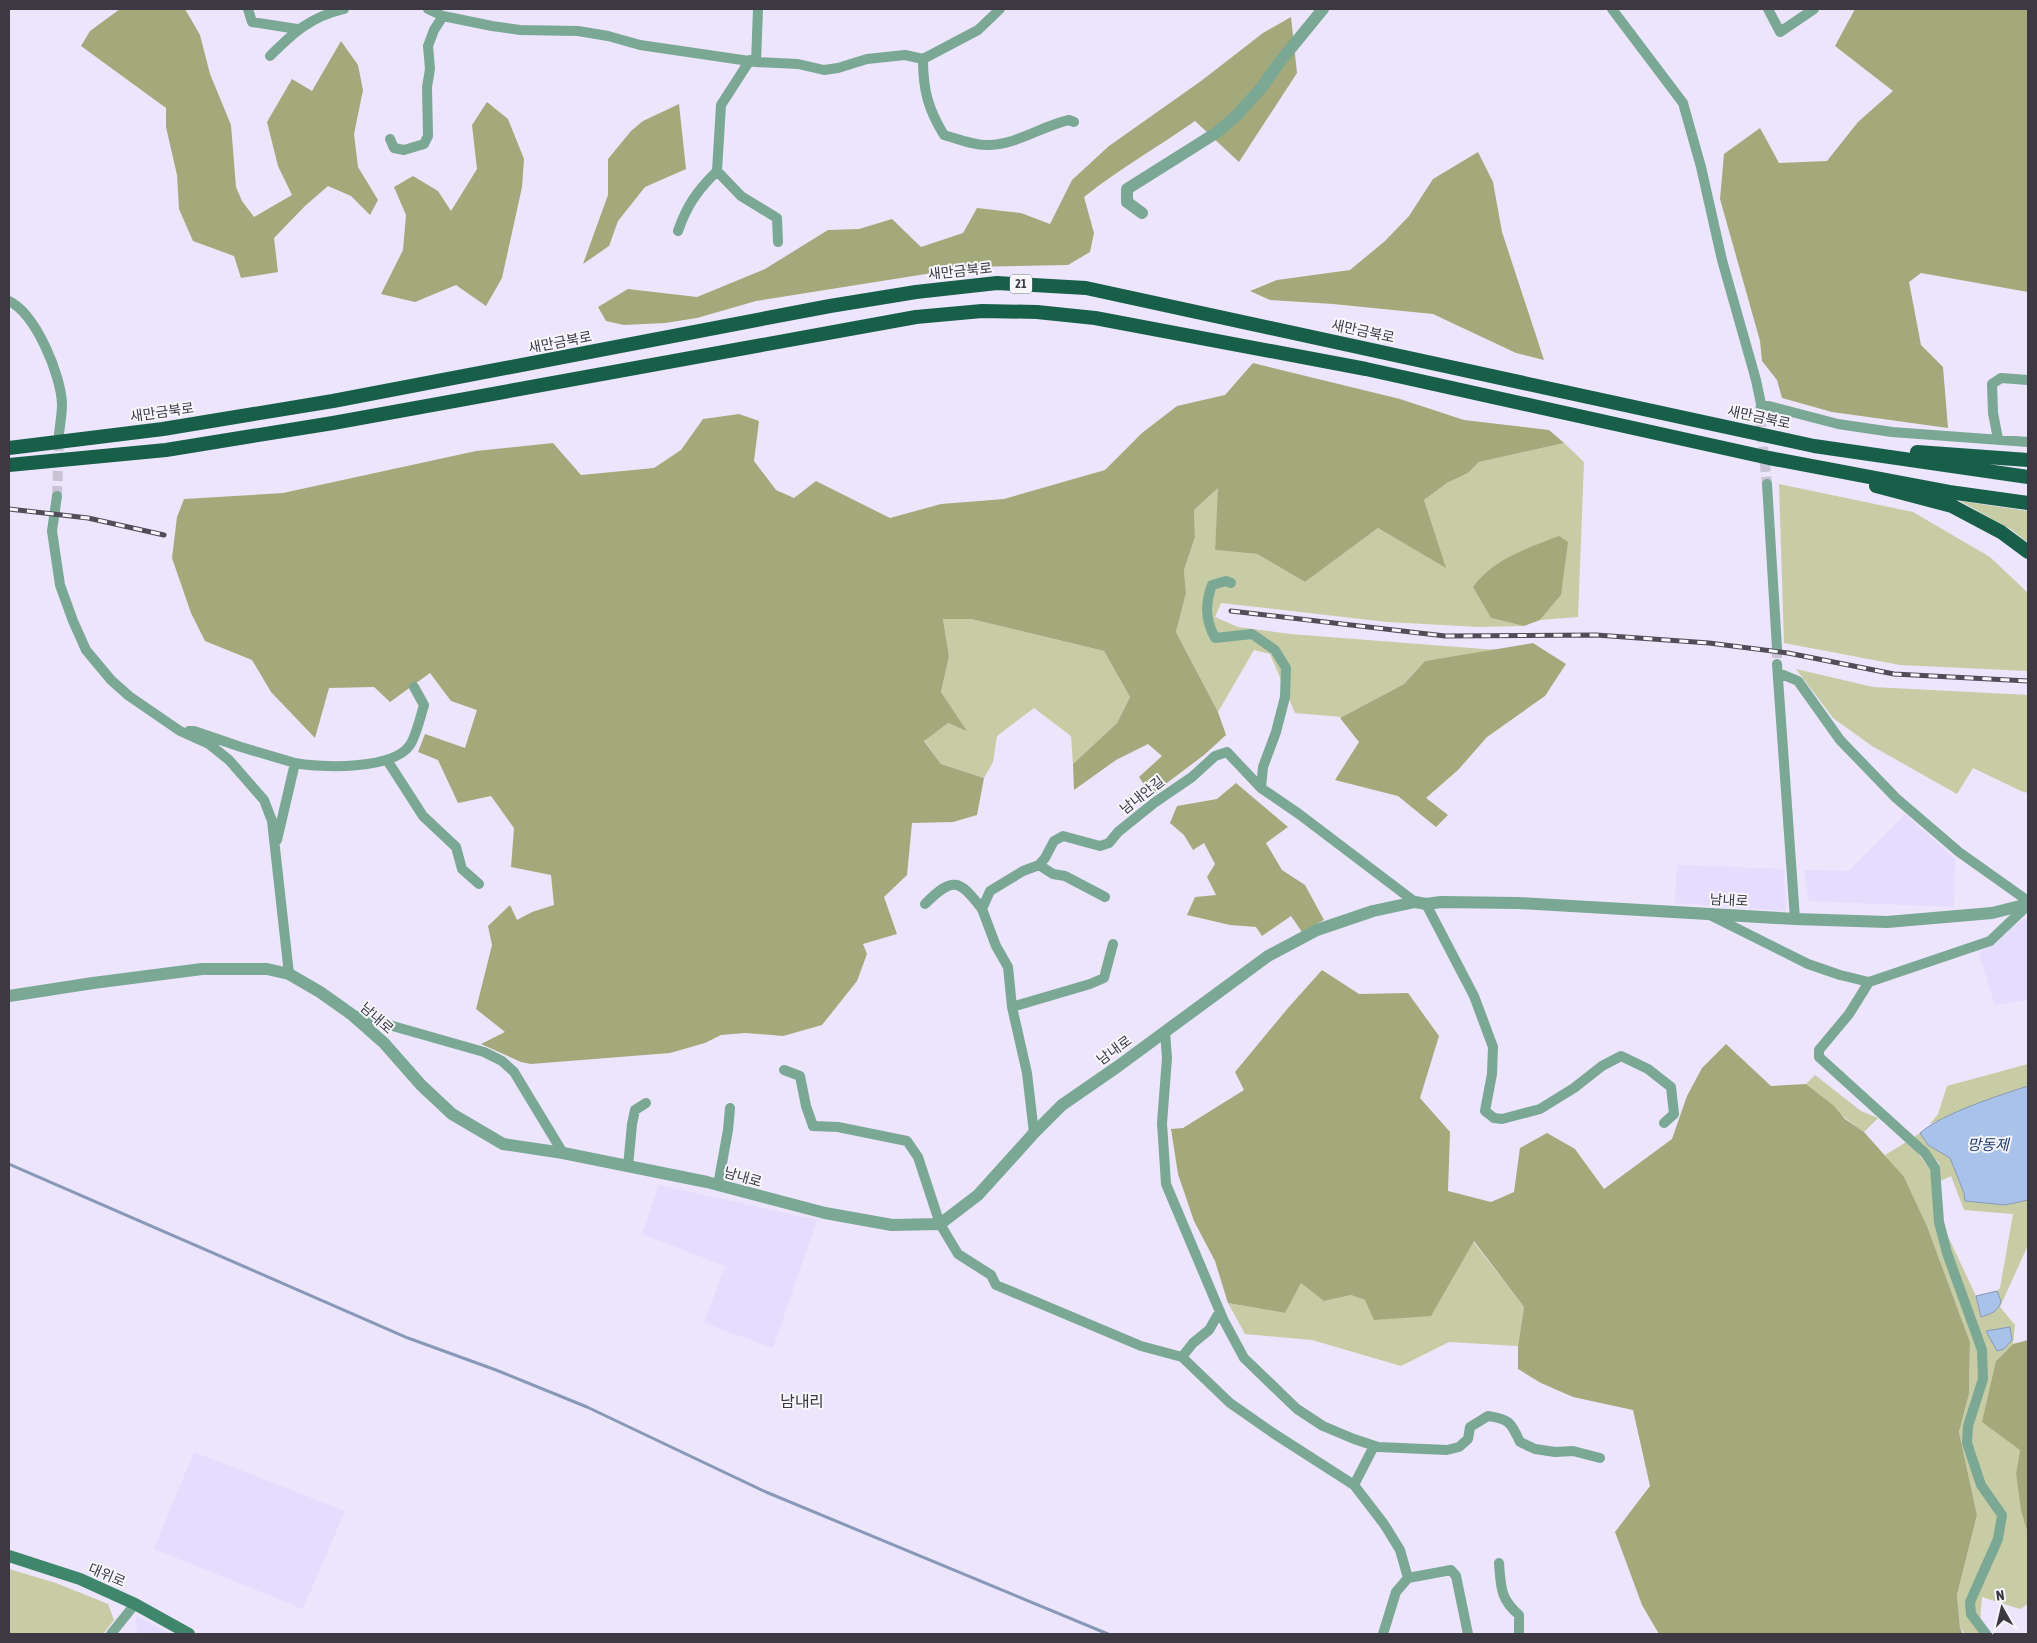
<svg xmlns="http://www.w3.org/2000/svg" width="2037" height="1643" font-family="'Asap Condensed','Noto Sans KR',sans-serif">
<rect width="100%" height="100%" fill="#ece5fb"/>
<path fill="#e6dcfe" d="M1905,814L1955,859L1954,907L1809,901L1804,870L1848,871Z
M1677,865L1784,869L1786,911L1675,903Z
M2024,919H2028V1000L1995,1005L1979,953Z
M659,1185L817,1220L773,1348L704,1323L725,1266L642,1234Z
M194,1452L345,1511L303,1609L154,1549Z
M136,1616L171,1634H137Z"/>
<path fill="#c7cca5" d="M1564,443L1584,462L1578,617L1540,620L1561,595L1491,618L1524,626L1479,627L1387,622L1221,603L1215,617L1238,627L1290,634L1497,650L1425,661L1404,684L1342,717L1295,713L1270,654L1254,650L1218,712L1176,632L1186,593L1184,570L1195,537L1194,510L1219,487L1215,550L1257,554L1305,582L1378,528L1445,567L1424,500L1447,483L1468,473L1479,462Z
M1779,484L1913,512L1990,557L2028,593V671L1900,665L1784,643Z
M1960,501L2028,511V543L2012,530Z
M943,619H971L1104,651L1130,697L1117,723L1073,764L1071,736L1034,708L997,736L993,762L984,778L941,764L924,740L948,723L966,730L941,692L949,656Z
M1796,669L1873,687L2028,695V793L2021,791L1973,768L1957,794L1872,746L1833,718Z
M2028,1064V1086L1999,1096L1930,1124L1938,1114L1947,1086Z
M1815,1075L1861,1111L1878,1118L1864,1132C1843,1118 1826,1100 1806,1084Z
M1920,1133L1928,1145L1950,1158L1964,1193L2005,1205L2028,1200V1245L2000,1307L2015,1325L2013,1344L1996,1361L2020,1450L2016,1474L2021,1511L2028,1534V1604L2020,1609L1982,1597L1979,1634H1965L1960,1628L1957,1595L1977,1515L1959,1432L1969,1394L1970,1342L1927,1226L1909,1188L1885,1155L1908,1141L1930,1169L1945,1230L1976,1296L1997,1291L2000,1288L2013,1214L1964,1210L1951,1176L1939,1182V1163L1914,1137Z
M1473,1241L1524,1307L1518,1346L1449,1342L1401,1366L1312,1340L1245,1334L1228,1303L1285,1313L1301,1282L1324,1301L1351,1295L1365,1300Z
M9,1569L56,1583L108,1604L114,1620L103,1634H9Z"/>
<path fill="#a4a97b" d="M120,9H185L200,35L210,74L231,125L236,187L242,201L254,217L292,195L278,166L267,122L292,79L312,91L341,41L358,65L363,90L354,134L358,167L378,200L370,215L351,196L328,186L305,206L274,238L278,272L241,278L234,256L193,241L179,209L177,175L166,127V108L81,46L90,31Z
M1855,9H2028V292L1921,273L1909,282L1921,345L1943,367L1948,428L1832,412L1782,398L1777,380L1762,361L1760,341L1720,199L1724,154L1760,128L1779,163L1827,161L1858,122L1893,91L1835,46Z
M1291,17L1297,73L1239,162L1195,121C1158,147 1119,169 1084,197L1094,233L1090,252L1068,265L970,267L756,301L697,318L665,323L624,325L606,321L598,307L628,289L697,297L765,269L828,230L859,229L892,219L921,247L963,233L977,208L1021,213L1050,224L1072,180L1109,146L1201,81L1263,33Z
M487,102L508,119L524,159L522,187L502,278L486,306L456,285L415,302L381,294L403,250L406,215L394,187L413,176L438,191L451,211L477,169L472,125Z
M679,104L686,169L645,187L618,221L609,246L583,264L608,195V159L631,131L643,121Z
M1478,152L1493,182L1502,232L1544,360L1516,353L1433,314L1333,304L1270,300L1250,291L1277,280L1350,270L1385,241L1409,216L1433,179Z
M1253,363L1400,399L1464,420L1549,430L1564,443L1479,462L1468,473L1447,483L1424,500L1446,568L1378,528L1305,582L1257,554L1215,550L1218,488L1194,510L1195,537L1184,570L1186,593L1176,632L1218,712L1226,735L1204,755L1151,795L1139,777L1162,756L1148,744L1116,760L1074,790L1073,764L1117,723L1130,697L1104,651L971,619H943L949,656L941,692L967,731L948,723L924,741L941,764L984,778L977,815L953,822L912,823L907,875L884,897L897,934L863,944L867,954L857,981L822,1025L783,1036L745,1033L721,1035L705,1043L670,1053L531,1064L521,1062L481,1044L505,1032L476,1009L492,945L488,926L510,905L517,920L532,912L554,905L551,875L511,867L514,828L491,796L458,803L438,760L418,752L425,734L465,748L477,710L451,701L430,673L390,702L374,687L329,688L315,738L271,692L252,660L205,641L191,613L172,558L177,517L184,499L283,493L476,451L553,443L581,475L654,468L681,450L703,419L739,414L759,421L754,461L776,490L794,498L816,481L890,518L941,504L1004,499L1105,470L1142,433L1177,406L1225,395Z
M1559,536L1568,542L1561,595L1540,620L1524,626L1491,618L1473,587C1493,559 1528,548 1559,536Z
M1533,643L1566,664L1545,696L1487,737L1458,770L1426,798L1448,815L1436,827L1398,796L1335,780L1359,742L1340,718L1404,684L1425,661Z
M1236,783L1288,827L1266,843L1282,870L1305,885L1324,920L1302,932L1291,916L1262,936L1256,927L1230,925L1187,915L1195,897L1216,895L1207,877L1215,864L1204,843L1193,850L1184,835L1170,823L1177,806L1217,799Z
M1322,970L1359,994L1408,993L1439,1036L1420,1098L1450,1132L1448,1191L1491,1202L1514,1192L1520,1148L1547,1133L1575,1149L1604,1189L1672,1139L1687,1096L1702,1068L1726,1044L1771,1086L1806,1084L1834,1106L1845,1119L1864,1132L1904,1177L1927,1226L1970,1342L1969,1394L1959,1432L1977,1515L1957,1595L1960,1628L1963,1634H1659L1642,1605L1615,1532L1650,1486L1633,1410L1573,1397L1541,1383L1518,1369V1346L1524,1307L1474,1241L1431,1316L1374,1320L1365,1300L1351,1295L1324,1301L1301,1283L1285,1313L1228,1303L1215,1261L1194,1221L1178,1174L1171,1129L1183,1128L1244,1090L1235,1072L1288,1008Z
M2028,1340V1534L2021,1511L2016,1474L2020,1450L1982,1422L1996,1361L2013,1344Z"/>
<path fill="#a8c2ea" stroke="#8899b8" d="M2028,1086V1200L2005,1205L1965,1201L1964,1193L1950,1158L1928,1145L1920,1133C1943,1113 1998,1096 2028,1086Z
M1997,1291L2001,1301C1999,1311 1991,1314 1981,1317L1976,1296Z
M2010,1327L2012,1340L2004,1349L1997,1351L1986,1331Z"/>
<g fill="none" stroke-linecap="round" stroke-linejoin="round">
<path stroke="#8899b8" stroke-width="3" d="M9,1164L408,1338L496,1370L587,1407L766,1492L1108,1634"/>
<path stroke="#c9c3d6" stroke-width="10" stroke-dasharray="10 5" stroke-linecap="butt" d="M1760,417L1767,484
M57,496L59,435
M1777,648V664"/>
<path stroke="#7ba795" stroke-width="10" d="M248,9L252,22L297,29
M428,9L443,16L492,26L520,30L578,31L608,36L640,45L756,62L798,64L824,70L838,68L867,59L905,55L923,59L978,30L1000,9
M1612,9L1683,103L1701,167L1722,260L1756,380L1761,404L1760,417
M1768,9L1780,32L1814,9
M270,56C293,33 310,17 344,9
M923,59C923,90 928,109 944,135C958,139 975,146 989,145C1018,144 1042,126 1069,120L1074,122
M750,60L721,105L717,171L741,196L777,218L778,242
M756,62L758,9
M390,139L394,148L404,150L424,144L428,136L427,87L430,69L428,46L434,30L443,16
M678,231C687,205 697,191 717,171
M9,301C36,314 61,375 62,404C62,414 60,424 59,434
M1761,404L1838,424L1892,432L2028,442
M1998,439L1993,413L1992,384L2001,378L2028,380
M1767,484L1777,648
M57,496L52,531L60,585L73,621L86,650L111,680L129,696L180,731L209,744L229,760L264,800L272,821L289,974
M1231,583L1226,581L1212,585C1205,604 1205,619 1215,638L1252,634L1275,650L1286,668L1285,697L1276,732L1263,767L1261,788
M1777,664L1795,919
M1779,673L1798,681L1840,740L1896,798L1959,852L2028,901
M189,731H194L241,747L295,763L277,840
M387,760L423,816L456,847L462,869L479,884
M295,763C321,768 393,770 410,745C416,736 421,715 424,705L414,687
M1039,865L1053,874L1065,876L1105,897
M925,904C953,876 959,879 982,909
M1426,904L1474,996L1493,1047L1492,1074L1485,1111L1494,1118L1502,1119L1540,1109L1574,1088L1602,1066L1621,1056L1648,1069L1671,1087L1674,1114L1664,1123
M1710,915L1808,964L1840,975L1869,982L1849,1014L1819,1050V1057L1925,1153L1935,1168L1939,1222L1947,1253L1982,1350L1983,1379L1968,1426L1967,1443L1981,1485L2002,1515L1998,1539L1970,1602L1971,1614L1986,1634
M1869,982L1990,941L2028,905
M1012,1007L1090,984L1104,978L1113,944
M354,1015L484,1052L502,1061L514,1072L563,1153
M1165,1032L1167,1058L1162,1123L1166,1184L1223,1319L1244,1358L1297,1409L1323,1426L1354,1439L1378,1447L1447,1450L1459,1447L1468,1439L1470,1427L1488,1416C1509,1419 1511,1422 1520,1442L1535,1449L1555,1452L1573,1451L1600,1458
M784,1070L800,1076L806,1106L813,1126L838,1127L907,1141L918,1157L940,1224L958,1254L991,1275L996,1285L1141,1346L1182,1357L1230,1403L1273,1433L1354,1485L1384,1524L1400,1550L1408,1578L1396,1592L1383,1634
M1034,1133L1027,1073L1012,1007L1008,967L996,946L982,909L990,891L1023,871L1039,865L1045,858L1054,841L1063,836L1100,846L1109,843L1118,832L1154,803L1192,777L1215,756L1227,752L1261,788L1299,814L1415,902
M628,1167L632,1124L635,1110L646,1103
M718,1185L728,1130L730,1108
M1182,1357L1193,1343L1209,1330L1220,1311
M1354,1485L1374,1446
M1499,1563C1501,1587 1500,1599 1519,1615V1634
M1408,1578L1451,1570L1456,1576L1468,1634
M111,1634L135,1604"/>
<path stroke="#7ba795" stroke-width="12" d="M1142,213L1127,202V189L1216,133L1236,116L1262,87L1278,64L1323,9
M9,996L93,983L202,969H267L289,974L320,992L351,1014L384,1043L421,1085L452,1114L503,1144L563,1153L707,1182L825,1213L892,1225L940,1224L978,1195L1034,1133L1062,1105L1117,1067L1268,956L1317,930L1373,911L1415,902L1426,904L1441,902L1518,903L1795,919L1887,922L1992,913L2028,904"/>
<path stroke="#3e876d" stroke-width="12" d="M9,1556L80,1579L135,1604L189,1634"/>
<path stroke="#185f49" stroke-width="14" d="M9,448L163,429L333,401L830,306L916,292L997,283L1086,288L1814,446L2028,477
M1917,452L2028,460
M9,465L166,450L333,423L916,317L982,311L1037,312L1095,318L1366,369L1769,458L1949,492L2028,503
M1876,486L1952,506L2001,532L2028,552"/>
<defs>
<path id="rail" d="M9,509L88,518L164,535
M1231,611L1445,636L1596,635L1709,643L1788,653L1894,674L2028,681"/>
</defs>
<use href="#rail" stroke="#504c58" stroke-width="5"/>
<use href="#rail" stroke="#f7f6fb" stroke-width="3" stroke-dasharray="9" stroke-linecap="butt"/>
</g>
<g text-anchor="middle" stroke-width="4" stroke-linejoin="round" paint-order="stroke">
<rect fill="#f7f6fb" stroke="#74727a" stroke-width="1" x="1010" y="274.5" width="22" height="19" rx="4"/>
<g font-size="12" font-weight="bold" fill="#3c3943">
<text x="1021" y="288">21</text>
</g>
<g font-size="14" fill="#3c3943" stroke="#f7f6fb">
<text transform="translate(960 271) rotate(-6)" y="5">새만금북로</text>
<text transform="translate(1363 331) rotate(12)" y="5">새만금북로</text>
<text transform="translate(560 342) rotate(-11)" y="5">새만금북로</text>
<text transform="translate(162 412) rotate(-8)" y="5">새만금북로</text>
<text transform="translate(1759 417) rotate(12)" y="5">새만금북로</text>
<text transform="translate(1142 795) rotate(-38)" y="5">남내안길</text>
<text transform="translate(1729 900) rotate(3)" y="5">남내로</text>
<text transform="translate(377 1018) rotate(41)" y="5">남내로</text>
<text transform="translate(1114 1050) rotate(-36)" y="5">남내로</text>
<text transform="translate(743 1177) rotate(16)" y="5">남내로</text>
<text transform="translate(107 1575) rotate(23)" y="5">대위로</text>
</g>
<g font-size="15" font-style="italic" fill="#1b3a6b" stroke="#f7f6fb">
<text x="1988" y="1150">망동제</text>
</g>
<g font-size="16" fill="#3c3943" stroke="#f7f6fb">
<text x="802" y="1407">남내리</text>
</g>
</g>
<rect width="2037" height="1643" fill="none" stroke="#3c3943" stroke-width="20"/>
<g transform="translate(2002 1608) rotate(352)" stroke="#f7f6fb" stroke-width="4" paint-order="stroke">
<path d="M0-4L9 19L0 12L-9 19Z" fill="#3c3943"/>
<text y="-8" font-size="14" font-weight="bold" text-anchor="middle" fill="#3c3943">N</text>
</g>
</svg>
